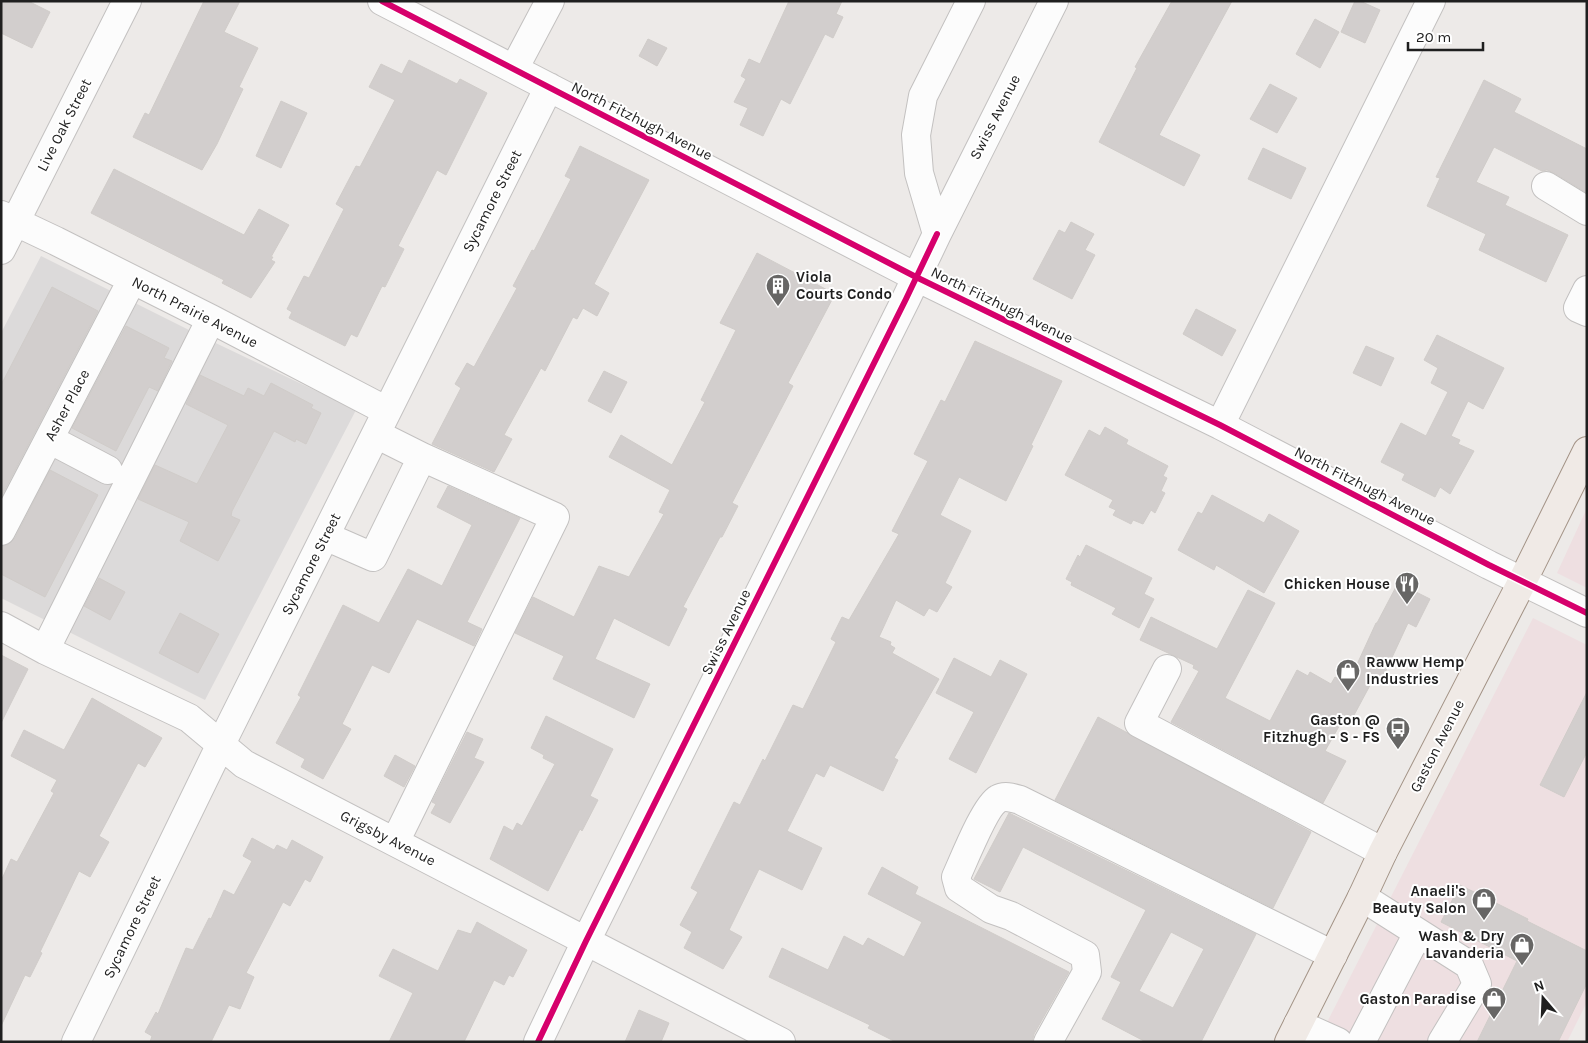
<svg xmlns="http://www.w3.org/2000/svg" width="1588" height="1043" font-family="Karla,sans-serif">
<rect width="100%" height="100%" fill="#edeae8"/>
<path fill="#dcdada" d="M41,256L203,337L356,410L205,700L1,598V333Z"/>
<path fill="#eedfe1" d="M1587,508V588L1557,573Z
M1533,618L1587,645V1002L1567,1042H1317Z"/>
<path fill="#d2cecd" stroke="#d0ccc9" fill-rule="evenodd" d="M1,1H28L50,12L32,48L1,33Z
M204,1H240L224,32L258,48L239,87L243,89L217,144L202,170L133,137L145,113L149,115Z
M789,1H842L836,14L843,17L833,38L825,34L790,104L781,99L763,136L740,125L748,108L734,102L746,79L741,76L749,59L760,64Z
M1172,1H1232L1159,135L1200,155L1184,186L1099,142L1137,68L1135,67Z
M1355,1H1360L1380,10L1365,43L1341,32Z
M1315,19L1339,32L1320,68L1296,54Z
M648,39L667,48L657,66L639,56Z
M409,60L457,84L460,79L487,93L446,175L437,170L398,246L404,249L385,287L382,286L357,337L351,334L345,346L289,318L292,312L287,309L304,276L309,278L344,209L336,204L356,166L360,167L395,100L369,87L381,64L402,74Z
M1484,80L1521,99L1514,112L1587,149V193L1554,173L1547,170L1542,171L1494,147L1476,182L1509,197L1505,205L1568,235L1546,282L1479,250L1486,234L1427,206L1440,178L1436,177Z
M1270,84L1297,98L1277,133L1250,119Z
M281,101L307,113L281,168L256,156Z
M580,146L649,180L594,284L609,293L597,316L583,308L577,319L573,317L545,371L541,368L504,435L512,439L494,472L432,444L461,388L455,384L467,363L474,367L517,288L513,286L532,250L534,251L571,179L565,176Z
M1263,148L1306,168L1291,199L1248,179Z
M114,169L244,235L259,209L289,225L271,257H273L271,260L275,262L251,298L222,283L224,280L91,213Z
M1071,222L1094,234L1085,250L1095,255L1072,299L1033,279L1059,230L1065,233Z
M757,253L835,294L788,383L793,386L732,503L738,506L722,537H720L683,607L687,609L669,646L614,618L595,659L650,684L634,718L553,679L564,656L515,633L533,597L574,617L599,566L629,577L664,514L659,512L670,490L609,457L621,435L672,465L705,402L701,400L736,330L720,323Z
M52,287L98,311L1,497V385Z
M1196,309L1236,330L1222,356L1183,334Z
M126,326L169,348L164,358L172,361L158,391L149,387L116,451L72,428Z
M1437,335L1504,368L1483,409L1468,401L1451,436L1460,440L1458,444L1474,451L1450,494L1440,487L1435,497L1402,480L1405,474L1381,462L1401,423L1426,436L1448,392L1431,383L1438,368L1424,360Z
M975,341L1062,381L1031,445L1033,446L1006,501L959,477L940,515L971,531L945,583L952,587L937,612L929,608L924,616L896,600L879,637L891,642L890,645L895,648L892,653L939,679L894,758L898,760L883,791L830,765L824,777L816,773L787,831L822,848L802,890L759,869L729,930L742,937L723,969L684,948L692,932L680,925L698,892L691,888L734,802L740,805L763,759L765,761L793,705L803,709L836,642L831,639L842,617L849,620L899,534L892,531L928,461L914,454L941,400L945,402Z
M1366,346L1394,358L1381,386L1353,373Z
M604,371L627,382L611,413L588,401Z
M200,375L244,396L248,388L264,396L271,383L313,405L311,408L321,413L306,444L296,439L295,442L274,431L232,511L231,516L240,520L218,561L180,541L189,522L138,499L155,465L197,484L228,425L186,404Z
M1105,427L1128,440L1126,444L1168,466L1163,476L1167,478L1161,491L1165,493L1155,513L1151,510L1143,524L1133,520L1131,524L1113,515L1116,510L1109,507L1113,500L1065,475L1089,430L1100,436Z
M50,470L98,495L45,597L1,574V547L9,544L15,538Z
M448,486L520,518L467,622L482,629L474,646L417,619L389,673L372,665L342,724L351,729L323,779L301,767L305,759L276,743L301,697L298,695L343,605L379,623L408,569L442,586L472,525L437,507Z
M1212,495L1264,523L1269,514L1299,531L1264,593L1216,565L1214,570L1178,550L1198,512L1202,514Z
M1086,545L1152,578L1144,594L1154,599L1139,628L1112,614L1116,608L1071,585L1072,582L1066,579L1078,555L1080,557Z
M99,578L125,592L110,620L84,606Z
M1398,583L1430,599L1416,627L1408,623L1382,679L1375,676L1353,717L1346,714L1325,751L1346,761L1323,803L1171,722L1199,671L1193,668L1194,665L1140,640L1151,617L1217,649L1248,590L1275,603L1225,698L1270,721L1297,670L1308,676L1310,672L1331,684L1335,677L1348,684L1376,623H1377Z
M180,613L219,634L198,673L159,653Z
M1,655L28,669L1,723Z
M954,658L991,677L1000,660L1027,674L976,773L949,759L974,712L936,693Z
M1587,692V752L1564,797L1540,785Z
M92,698L162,738L145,767L138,763L99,836L109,842L90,877L79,871L40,952L42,953L30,977L25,975L1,1026V881L11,859L17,862L54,793L51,791L57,780L11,756L24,730L64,750Z
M546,716L613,749L590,796L598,800L582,831L580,829L548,891L490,859L504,826L513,831L517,823L522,826L555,764L543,758L544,755L531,748Z
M1098,717L1311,832L1273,908L1055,800Z
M467,732L483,739L474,758L484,762L450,823L431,813L436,804L432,802Z
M395,755L415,766L404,787L384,776Z
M1009,813L1256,934L1201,1042H1146L1102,1019L1121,982L1111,977L1146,910L1023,847L1000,892L974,879ZM1171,932L1204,949L1173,1008L1139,991Z
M252,838L274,850L277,845L287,850L292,840L323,857L310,882L305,879L290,906L283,902L246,973L254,977L240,1009L229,1005L211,1042H150L152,1036L145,1032L156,1012L158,1014L186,948L193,950L209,918L211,919L224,890L234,895L252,861L243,856Z
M882,867L918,887L915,894L1069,972L1034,1034L1032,1042H896L868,1028L870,1025L769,977L782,948L828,970L844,936L863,946L868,938L904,957L922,922L868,894Z
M1460,885L1528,919L1527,921L1587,951V983L1558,1042H1477L1517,961L1441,922Z
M477,922L527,950L513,977L509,975L504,985L494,980L464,1042H389L413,993L379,976L393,949L438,971L458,930L471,934Z
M639,1010L669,1023L661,1042H625Z"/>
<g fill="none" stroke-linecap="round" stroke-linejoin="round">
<defs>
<path id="minor" d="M382,1L916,277L1220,425L1489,565L1587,613
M514,69L550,1
M1546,186L1587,211
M1,215L56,241L211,319L387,411
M937,234L919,173L916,135L923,96L971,1
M1,250L127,1
M1587,290L1578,308L1587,312
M1220,425L1431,1
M49,439L108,470
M1,531L132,280
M325,536L373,557L422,457L376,434
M1,626L45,650L189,718L244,764L781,1042
M45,650L211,319
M1167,669L1139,723L1383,852
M395,842L555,517L422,457
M1362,897L1469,965L1477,984L1442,1042
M1298,1024L1338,1042
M76,1042L221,744L549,87
M538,1042L586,941L906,299L937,234L1054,1
M1048,1042L1087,972L1085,955L1011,916L991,909L959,888L956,877C963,862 985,806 998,799C1005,795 1013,798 1020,800L1333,955
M1361,1042L1418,933"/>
<path id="major" d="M1289,1042L1362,897L1383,852L1522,582L1587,451"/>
</defs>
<use href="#minor" stroke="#c3c1c0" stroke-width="30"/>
<use href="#major" stroke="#a39386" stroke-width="30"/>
<use href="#minor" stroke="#fcfcfc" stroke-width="28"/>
<use href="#major" stroke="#f0eae6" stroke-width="28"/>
<defs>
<path id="cycleway" d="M382,1L916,277L1220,425L1489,565L1587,613
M538,1042L586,941L906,299L937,234"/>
</defs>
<use href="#cycleway" stroke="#fff" stroke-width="9"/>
<use href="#cycleway" stroke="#d6006c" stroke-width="6"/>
</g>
<defs>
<symbol id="building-pin" viewBox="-11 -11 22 30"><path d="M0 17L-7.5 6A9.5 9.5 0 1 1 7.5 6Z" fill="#676665" stroke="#fff"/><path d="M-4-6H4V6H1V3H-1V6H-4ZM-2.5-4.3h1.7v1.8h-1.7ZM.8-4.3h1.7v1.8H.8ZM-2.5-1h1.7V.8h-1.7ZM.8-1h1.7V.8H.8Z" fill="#fff"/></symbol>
<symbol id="restaurant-pin" viewBox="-11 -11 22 30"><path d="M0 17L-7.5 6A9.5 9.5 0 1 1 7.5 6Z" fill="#676665" stroke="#fff"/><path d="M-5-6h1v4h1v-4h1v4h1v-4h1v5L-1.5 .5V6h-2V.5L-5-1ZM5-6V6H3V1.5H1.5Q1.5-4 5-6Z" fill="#fff"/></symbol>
<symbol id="shop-pin" viewBox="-11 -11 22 30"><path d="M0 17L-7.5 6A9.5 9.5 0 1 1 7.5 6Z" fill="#676665" stroke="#fff"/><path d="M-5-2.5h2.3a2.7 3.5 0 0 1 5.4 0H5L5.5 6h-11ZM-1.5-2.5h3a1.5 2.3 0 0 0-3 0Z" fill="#fff"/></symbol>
<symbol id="bus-pin" viewBox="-11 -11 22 30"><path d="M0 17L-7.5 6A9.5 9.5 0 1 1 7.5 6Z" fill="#676665" stroke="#fff"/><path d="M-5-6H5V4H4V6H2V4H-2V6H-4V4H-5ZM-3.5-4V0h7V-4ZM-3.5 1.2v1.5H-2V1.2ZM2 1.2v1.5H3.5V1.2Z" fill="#fff"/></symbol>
</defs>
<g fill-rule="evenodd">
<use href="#building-pin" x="764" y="272" width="28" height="38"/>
<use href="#restaurant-pin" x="1393" y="570" width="28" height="38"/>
<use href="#shop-pin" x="1334" y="657" width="28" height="38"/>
<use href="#bus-pin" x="1384" y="715" width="28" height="38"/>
<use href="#shop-pin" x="1470" y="886" width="28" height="38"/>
<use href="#shop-pin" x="1508" y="931" width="28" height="38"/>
<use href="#shop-pin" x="1480" y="985" width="28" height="38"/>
</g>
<g text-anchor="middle" stroke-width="4" stroke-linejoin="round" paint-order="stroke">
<g font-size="15" fill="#1f1f1f" stroke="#fff">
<text transform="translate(995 117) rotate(-63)" y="5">Swiss Avenue</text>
<text transform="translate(642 121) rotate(27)" y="5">North Fitzhugh Avenue</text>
<text transform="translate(64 125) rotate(-63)" y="5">Live Oak Street</text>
<text transform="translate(492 201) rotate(-63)" y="5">Sycamore Street</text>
<text transform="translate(1002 305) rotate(26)" y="5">North Fitzhugh Avenue</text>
<text transform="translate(195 312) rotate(27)" y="5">North Prairie Avenue</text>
<text transform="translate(67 405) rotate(-62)" y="5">Asher Place</text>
<text transform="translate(1365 486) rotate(27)" y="5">North Fitzhugh Avenue</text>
<text transform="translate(311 564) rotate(-63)" y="5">Sycamore Street</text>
<text transform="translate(726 632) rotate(-64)" y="5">Swiss Avenue</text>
<text transform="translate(1437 746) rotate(-63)" y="5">Gaston Avenue</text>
<text transform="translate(388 838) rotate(27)" y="5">Grigsby Avenue</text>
<text transform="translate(132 927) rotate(-64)" y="5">Sycamore Street</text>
</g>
<g font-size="15" font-weight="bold" fill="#1f1f1f" stroke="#fff" text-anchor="end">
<text x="796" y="282" text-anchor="start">Viola<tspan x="796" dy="17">Courts Condo</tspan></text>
<text x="1390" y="589">Chicken House</text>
<text x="1366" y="667" text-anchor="start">Rawww Hemp<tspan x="1366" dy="17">Industries</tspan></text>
<text x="1380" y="725">Gaston @<tspan x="1380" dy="17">Fitzhugh - S - FS</tspan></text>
<text x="1466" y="896">Anaeli's<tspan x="1466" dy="17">Beauty Salon</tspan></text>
<text x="1504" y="941">Wash &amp; Dry<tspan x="1504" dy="17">Lavanderia</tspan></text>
<text x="1476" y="1004">Gaston Paradise</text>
</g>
</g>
<rect width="1588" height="1043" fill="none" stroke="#1f1f1f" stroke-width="5"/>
<g transform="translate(1543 998) rotate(341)" stroke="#ffffff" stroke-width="4" paint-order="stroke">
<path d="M0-4L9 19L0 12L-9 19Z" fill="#1f1f1f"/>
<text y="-8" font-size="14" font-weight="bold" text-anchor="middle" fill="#1f1f1f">N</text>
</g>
<path d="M1408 42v8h75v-8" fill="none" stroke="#1f1f1f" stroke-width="2.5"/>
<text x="1416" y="42" font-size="15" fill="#1f1f1f" stroke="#ffffff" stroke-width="4" paint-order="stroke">20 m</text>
</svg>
